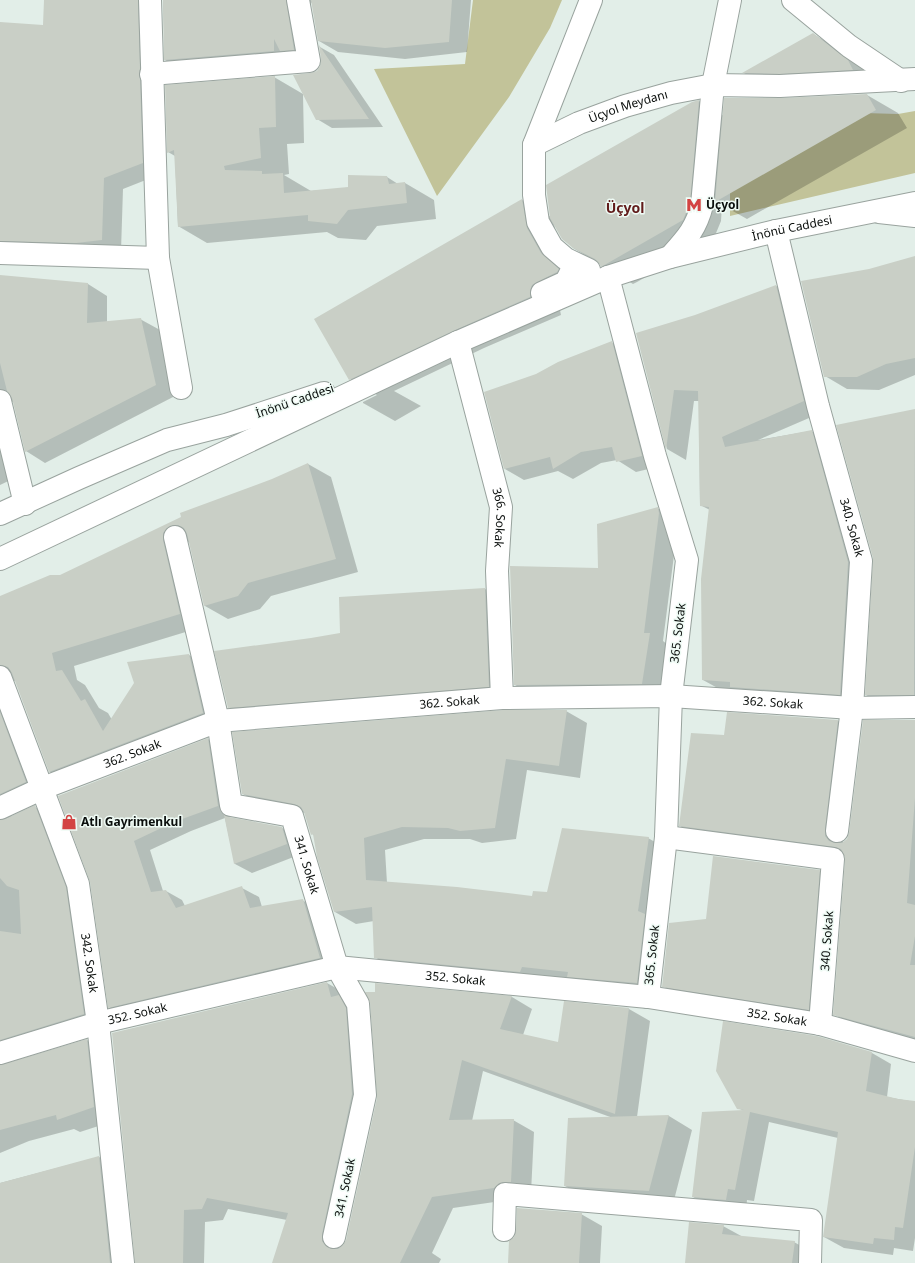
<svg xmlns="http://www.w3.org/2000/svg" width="915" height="1263" font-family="'Noto Sans',sans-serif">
<rect width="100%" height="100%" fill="#e2eee8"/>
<path fill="#c2c399" d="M473,0H562L550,28L509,97L437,196L374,69L465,64Z
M730,109L898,114L915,111V173L730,216Z"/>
<path fill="#0003" d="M45,0H149L161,174L123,189L121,251L0,263V23L44,26Z
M163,0H471L467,52L405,59L338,52L319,41L312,2L308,8L315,62L187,72L165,60Z
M813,34L844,52L879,79L774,90L744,73Z
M320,47L334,55L383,127L332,128L317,119L310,74L317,72L321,66L322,59Z
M274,77L303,94L304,143L287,144L289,174L284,175L311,191L349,188L387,177L398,184L405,183L434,200L436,219L377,226L366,240L338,238L327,232L207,243L178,226L175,156L168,152Z
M867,95L898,113L907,128L747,219L722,205L721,221L714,238L637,282L633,284L573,248L554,223L558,247L572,272L560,310L561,315L484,348L394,391L421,406L395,421L363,403V402L377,395L350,379L522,200L551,217L699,101L724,116L781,99Z
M915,257V375L879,390L847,389L825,376Z
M0,276L88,284L107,296V322L140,319L160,330L175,396L45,463L26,451L14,401L11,403L21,475L0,485Z
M776,286L796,298L823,412L758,440L811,431L831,442L868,574L860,705L723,691L703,680L710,510L700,505L699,401H694L686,460L667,449L637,334L695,316Z
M612,343L631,354L661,466L636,472L617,460L601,463L573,479L558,471L524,480L505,469L537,375Z
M915,410V705L885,706L866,695L874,558L837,426Z
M308,464L331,477L358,572L271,596L260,609L228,619L205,606L190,540L185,547L202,627L74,666L77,680L85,685L99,708L108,713L112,720L135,683L129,663L189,655L212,668L226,726L73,785L50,772L16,680L13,682L48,795L13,813L11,818L35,807L58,820L106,1027L13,1058L10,1064L87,1040L110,1054L117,1120L80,1132L74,1129L29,1141L0,1153V597L60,576Z
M657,508L676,519L678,524L663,641L668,645L661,694L534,696L515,685Z
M485,589L509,603L512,700L252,721L229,707L311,639L341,634Z
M566,711L587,723L580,778L527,770L516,839L482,843L470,839H424L385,850L387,883L533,897L548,893L648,838L669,850L658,995L396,970L375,957L374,921L356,924L335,912L315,836L312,834L305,813L264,806L243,794Z
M915,720V1043L853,1025L834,1014L846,856L699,837L680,826L725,736L838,721L857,732L843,843L848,839Z
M208,739L224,749L235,815L227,818L282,828L299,838L304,853L252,873L235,864L225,818L191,831L150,850L163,891H166L182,900L185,906L242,888L259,897L262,907L302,900L319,910L336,967L126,1017L109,1007L91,882Z
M819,871L836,880L825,1018L680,996L663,986L707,920Z
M327,983L348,995L373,1107L342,1248L347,1240L378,1098L376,984L512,997L532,1009L523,1035L559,1043L565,1003L629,1009L650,1021L637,1117L669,1116L692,1130L673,1204L588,1199L565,1186L613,1118L483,1071L472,1121L513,1120L534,1132L531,1193L516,1199L453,1208L432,1253L441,1259L439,1263H273L287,1220L228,1209L223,1220L205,1222L204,1263H136Z
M872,1053L891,1064L887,1097L915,1102V1238L913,1251L894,1248L893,1255L844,1248L824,1237L838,1138L769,1122L754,1201L747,1200L746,1211L713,1208L693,1197L744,1111L738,1108Z
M99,1157L120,1169L130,1263H0V1183Z
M581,1214L602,1226L600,1263H509Z
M723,1226L743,1237L794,1242L815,1254L814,1263H686Z"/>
<path fill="#c9cfc6" d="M44,0H138L140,69L139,75L140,79L143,163L104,178L102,240L76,243L0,241V22L43,25Z
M163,0H286L294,50L280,51L274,39V51L164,60Z
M311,0H452L449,42L385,48L318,41Z
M813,33L848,60L853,70L780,74L742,73Z
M319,45L369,119L316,120L293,75L310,73L317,71L320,66L321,59Z
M275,76L276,127L259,128L261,158L224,166L225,170L262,171V174L283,173L284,193L348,187V175L387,176L389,184L405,182L407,203L348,210L337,224L308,221V215L178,227L174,150L167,153L165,85Z
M867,94L876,110L715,202L724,98H781Z
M699,100L690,203L683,220L601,267L599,263L595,259L573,248L562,239L550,218L546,185L692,102Z
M522,199L527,228L541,253L559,269L557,272L537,282L532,285L530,291V297L453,331L349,380L314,319Z
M915,256V358L886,364L857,377H824L801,281L869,269Z
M0,275L88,283L87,323L141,318L156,385L25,452L12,398L7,391L0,363Z
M776,285L804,401L722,437L725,447L812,430L848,562L840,695L730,687V682L702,680L701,579L709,507L700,506L698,391L674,390L666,450L636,333L695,315Z
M612,341L642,456L616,462L612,447L581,452L553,469L550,457L504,469L484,392L536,374L558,362Z
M915,409L914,695H865L873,558L836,425Z
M308,463L336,559L248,583L238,596L204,606L187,534L184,528L178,525H173L167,528L163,533V540L180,614L52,653L56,671L62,670L81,701L85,699L103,731L134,683L127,662L189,654L203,713L49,772L12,673L8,667L0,665V596L50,575H60L181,517L180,513L272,479Z
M658,507L659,513L644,633H650L642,684L514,685L510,566L598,568L597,524Z
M485,588L489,687L228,708L214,651L311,638L340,633L339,597Z
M503,710H567L559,766L506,759L495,828L460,831L448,828L402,827L364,838L366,880L457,887L532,896L533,891L547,892L562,828L649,837L638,911L645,914L637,983L567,977L568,972L522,967L520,972L374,958L372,907L334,912L317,857L313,834L311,835L304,812L301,807L294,804L242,794L232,732Z
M0,712L26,782L0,794Z
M727,712L838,720L825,829V836L829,841L836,843H842L847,839L849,833L863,720H915V798L907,903L915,905V936L910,965H915V1037L833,1015L845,860L844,854L841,849L835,847L679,826L691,733L724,735Z
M208,738L218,806L174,822L134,841L151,892L166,890L176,908L242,886L250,908L303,899L320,958L108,1008L90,882L58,796Z
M35,805L66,887L84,1014L0,1040V931L21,934L19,890L7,886L0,878V820L5,819Z
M224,815L229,817L282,827L287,844L234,864Z
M713,856L820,870L809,1010L662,987L669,923L706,919Z
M327,982L331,997L339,995L346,1008L352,1094L322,1234V1241L326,1246L331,1249H338L343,1245L346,1240L377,1098L370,1003L365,992H375V983L512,996L500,1029L558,1042L564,1001L629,1008L615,1114L462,1060L449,1120L514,1119L511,1182L500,1183L494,1188L432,1197L400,1263H272L288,1213L207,1198L202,1209L184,1210L183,1263H135L112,1033Z
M723,1021L817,1036L872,1052L866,1091L898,1099L915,1101V1147L903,1228L895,1227L894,1240L874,1238L873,1244L823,1237L838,1132L750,1112L735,1190L728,1189L726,1200L692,1197L702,1112L744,1110L737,1109L716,1071Z
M87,1039L94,1107L57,1120L56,1115L0,1130V1065Z
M669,1115L649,1191L564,1186L568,1118Z
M99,1156L110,1263H0V1183Z
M517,1208L582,1213L579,1263H508L509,1241L514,1237L516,1230Z
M689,1222L724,1225L722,1234L795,1241L792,1263H685Z"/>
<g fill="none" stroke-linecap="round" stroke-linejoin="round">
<defs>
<g id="minor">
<path d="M150,0L158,258L181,388"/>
<path d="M151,74L309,61L298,0"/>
<path id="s1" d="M776,231L818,406L861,561L852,708L837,831"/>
<path d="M0,253L158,258"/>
<path d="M608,277L655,456L687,560L671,696L666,837L648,997"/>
<path id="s2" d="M458,342L501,507L497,571L502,698"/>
<path d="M0,401L25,504"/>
<path id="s3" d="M175,537L218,721L231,805L292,816L337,967L358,1004L365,1095L334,1237"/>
<path id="s4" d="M0,677L78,884L98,1023L123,1263"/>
<path id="s5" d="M0,808L43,788L218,721L502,698L671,696L852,708L915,707"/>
<path d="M666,837L833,859L820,1024"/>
<path id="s6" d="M0,1053L98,1023L337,967L648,997L820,1024L915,1051"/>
<path d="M504,1230L505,1194L811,1220L810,1263"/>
</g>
<path id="tertiary" d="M879,212L915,216"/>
<g id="primary">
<path d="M793,0L849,46L901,81"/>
<path id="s7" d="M534,145L579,123L625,106L671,93L713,85L780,86L915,79"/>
<path d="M670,257C686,239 696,229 702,205L713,85L730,0"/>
<path d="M589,270L566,259L552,247L538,222L534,195V145L591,0"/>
<path d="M542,293L566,282L575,264"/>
<path d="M0,514L79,478L167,440L226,425L324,393"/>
<path id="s8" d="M0,559L458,342L608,277L670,257L776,231L915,203"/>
</g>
</defs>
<use href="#minor" stroke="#99a39e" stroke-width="24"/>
<use href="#tertiary" stroke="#99a39e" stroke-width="24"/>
<use href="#primary" stroke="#99a39e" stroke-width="24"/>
<use href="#minor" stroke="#fff" stroke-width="22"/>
<use href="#tertiary" stroke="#fff" stroke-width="22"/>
<use href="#primary" stroke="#fff" stroke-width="22"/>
</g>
<defs>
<symbol id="metro-bare" viewBox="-9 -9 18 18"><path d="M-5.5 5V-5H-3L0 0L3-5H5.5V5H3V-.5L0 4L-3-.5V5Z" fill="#d34443" stroke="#effbf5" stroke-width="2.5" paint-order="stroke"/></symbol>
<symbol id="shop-bare" viewBox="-9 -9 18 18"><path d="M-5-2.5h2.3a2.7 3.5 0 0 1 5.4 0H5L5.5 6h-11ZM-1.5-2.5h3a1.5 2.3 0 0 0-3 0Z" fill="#d34443" stroke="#effbf5" stroke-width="2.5" paint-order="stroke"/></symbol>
</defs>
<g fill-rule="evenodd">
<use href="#metro-bare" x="683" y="194" width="22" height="22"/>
<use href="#shop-bare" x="58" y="811" width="22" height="22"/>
</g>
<g text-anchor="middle" stroke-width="3" stroke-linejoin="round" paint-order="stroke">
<g font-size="12" fill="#0a0e0c" stroke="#effbf5">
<text dy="4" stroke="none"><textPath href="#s7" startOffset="102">Üçyol Meydanı</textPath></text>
<text dy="4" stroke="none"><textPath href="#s8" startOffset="861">İnönü Caddesi</textPath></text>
<text transform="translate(295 401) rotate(-19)" y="4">İnönü Caddesi</text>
<text dy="4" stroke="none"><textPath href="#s2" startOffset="181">366. Sokak</textPath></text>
<text dy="4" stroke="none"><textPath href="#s1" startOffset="306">340. Sokak</textPath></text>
<text transform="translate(678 633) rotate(-83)" y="4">365. Sokak</text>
<text dy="4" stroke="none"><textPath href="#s5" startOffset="467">362. Sokak</textPath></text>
<text dy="4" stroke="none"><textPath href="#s5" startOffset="791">362. Sokak</textPath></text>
<text dy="4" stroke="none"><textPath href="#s5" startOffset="143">362. Sokak</textPath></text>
<text dy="4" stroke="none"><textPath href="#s3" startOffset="387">341. Sokak</textPath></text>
<text transform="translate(827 941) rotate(-86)" y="4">340. Sokak</text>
<text transform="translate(652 955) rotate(-84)" y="4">365. Sokak</text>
<text dy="4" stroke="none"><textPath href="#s4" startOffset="301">342. Sokak</textPath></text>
<text dy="4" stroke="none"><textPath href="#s6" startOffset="467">352. Sokak</textPath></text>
<text dy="4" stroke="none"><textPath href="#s6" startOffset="143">352. Sokak</textPath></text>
<text dy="4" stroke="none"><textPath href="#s6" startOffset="791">352. Sokak</textPath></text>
<text transform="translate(345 1188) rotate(-78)" y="4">341. Sokak</text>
</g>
<g font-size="12" font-weight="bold" fill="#0a0e0c" stroke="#effbf5" text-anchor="start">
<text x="706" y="209">Üçyol</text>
<text x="81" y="826">Atlı Gayrimenkul</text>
</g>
<g font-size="14" font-weight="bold" fill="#611c1b" stroke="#effbf5">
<text x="625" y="213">Üçyol</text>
</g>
</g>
</svg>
